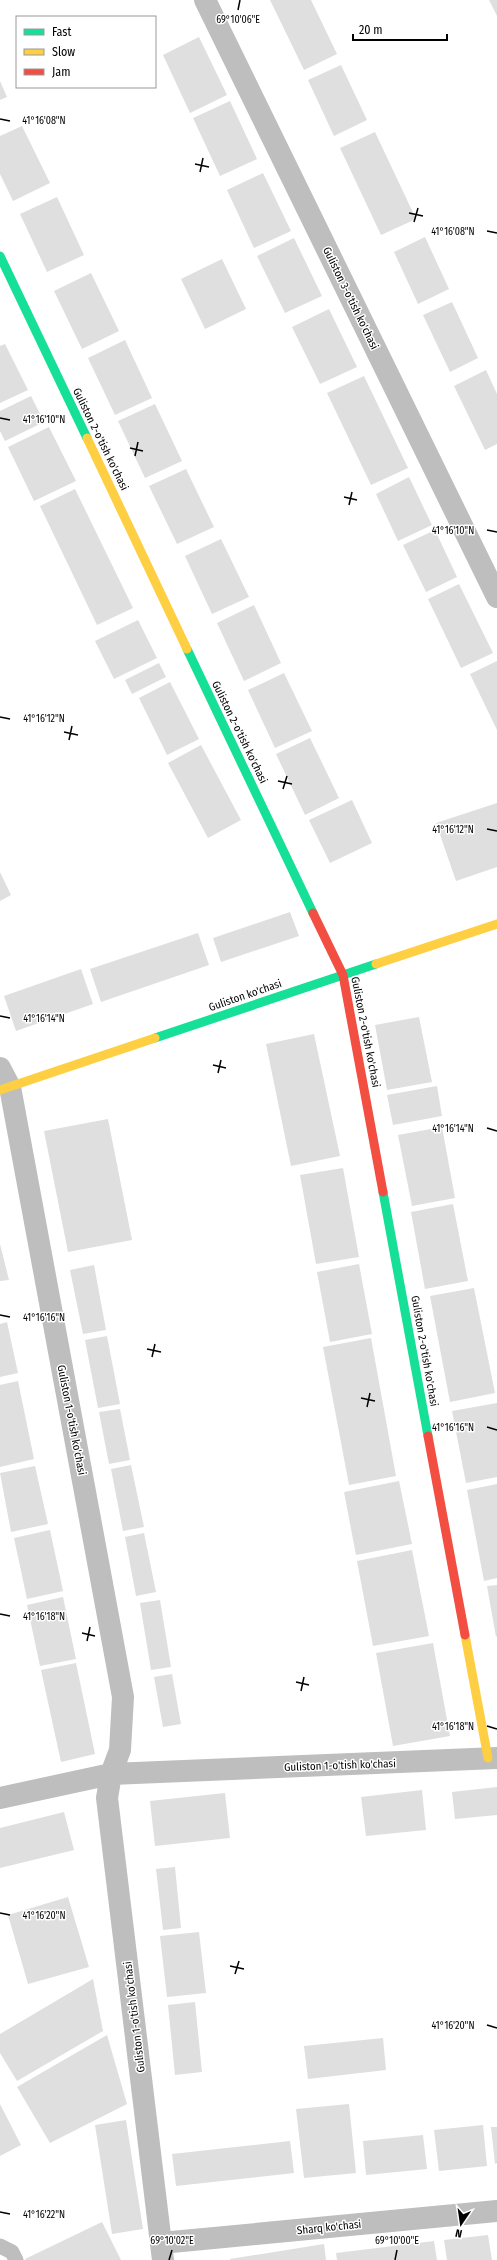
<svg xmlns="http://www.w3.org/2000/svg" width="497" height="2260" font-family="'Fira Sans Condensed',sans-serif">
<rect width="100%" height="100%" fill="#fff"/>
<path fill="#dfdfdf" d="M270,0H311L337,54L304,70Z
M489,0H497V16Z
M199,37L227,95L190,113L163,55Z
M341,65L367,120L334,136L308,80Z
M0,81L7,97L0,100Z
M230,101L257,159L220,176L193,118Z
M22,126L50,183L13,201L0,174V136Z
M375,132L416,219L381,235L340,148Z
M263,173L291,231L254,248L227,190Z
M57,197L84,255L47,272L20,214Z
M425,237L449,289L418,304L394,252Z
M294,238L322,296L285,313L257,256Z
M222,259L246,309L205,329L181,279Z
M91,273L119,331L82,349L54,291Z
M452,302L478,358L450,372L423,315Z
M329,309L357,367L320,384L292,327Z
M125,340L152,398L115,415L88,358Z
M5,344L28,390L0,403V346Z
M486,370L497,394V444L485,450L454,386Z
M364,376L408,468L371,485L327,393Z
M31,396L44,422L5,441L0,431V411Z
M155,404L182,461L145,478L118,421Z
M49,427L76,481L34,501L8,447Z
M186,469L214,527L177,544L149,486Z
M409,477L432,525L398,541L376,494Z
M75,489L133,608L97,625L40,506Z
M435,530L457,577L426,592L403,545Z
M221,539L249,597L212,614L185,556Z
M459,584L493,653L461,668L428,599Z
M254,605L281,663L244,681L217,623Z
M138,620L157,658L114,679L95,641Z
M497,661V730L470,674Z
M159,663L166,677L132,694L125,680Z
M284,673L312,731L275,748L248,690Z
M170,682L199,739L167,755L139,698Z
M310,738L339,798L305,815L276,754Z
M201,745L241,820L208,838L168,763Z
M352,800L372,843L330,863L309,820Z
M497,803V867L456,881L436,823Z
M0,872L11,895L0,901Z
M290,912L299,936L221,962L213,938Z
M198,933L209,965L101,1002L90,969Z
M81,969L93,1004L16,1031L4,996Z
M419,1017L432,1082L387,1090L375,1025Z
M314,1034L340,1156L291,1166L266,1044Z
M437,1086L442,1116L393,1125L387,1095Z
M108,1119L132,1240L68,1252L44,1131Z
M442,1127L455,1198L412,1206L398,1135Z
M343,1168L359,1257L316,1264L300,1175Z
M453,1204L468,1281L425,1289L411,1212Z
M0,1244L9,1280L0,1281Z
M359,1264L372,1334L330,1342L317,1272Z
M94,1265L106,1330L83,1334L70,1270Z
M474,1288L495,1393L450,1402L430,1296Z
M7,1322L18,1373L0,1377V1324Z
M107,1336L120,1404L98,1408L85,1340Z
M371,1338L396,1476L349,1485L323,1347Z
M18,1381L34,1459L0,1467V1385Z
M497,1403V1477L466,1483L452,1411Z
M120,1409L130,1460L109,1464L99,1412Z
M131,1465L144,1527L123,1531L111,1469Z
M35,1466L48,1524L11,1532L0,1473Z
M399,1481L412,1544L356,1555L344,1492Z
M497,1484V1578L484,1581L467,1490Z
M50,1530L63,1591L27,1599L14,1538Z
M144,1533L156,1592L136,1596L125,1537Z
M412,1550L429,1636L373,1646L357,1561Z
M497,1585V1636L496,1637L487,1586Z
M63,1597L76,1659L40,1666L27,1605Z
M160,1600L171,1667L151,1670L140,1603Z
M433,1643L450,1736L393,1746L376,1653Z
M76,1663L95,1754L61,1762L41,1670Z
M172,1674L181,1724L163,1727L154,1677Z
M497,1787V1815L455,1819L452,1792Z
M422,1790L426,1830L366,1836L361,1797Z
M225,1793L230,1838L155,1846L150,1801Z
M64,1812L74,1850L0,1868V1828Z
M175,1867L181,1928L163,1930L156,1869Z
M68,1897L89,1967L28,1984L8,1915Z
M199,1932L206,1993L167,1997L160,1936Z
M93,1979L103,2031L17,2081L0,2053V2034Z
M195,2002L202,2072L175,2075L168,2005Z
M107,2035L127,2104L50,2143L17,2087Z
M383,2038L386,2070L308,2079L304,2046Z
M0,2104L21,2145L0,2156Z
M349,2104L356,2173L304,2178L296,2109Z
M126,2120L143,2229L112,2234L95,2125Z
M483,2125L487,2166L439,2171L434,2130Z
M491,2127H497V2163L495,2164Z
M423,2135L427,2169L366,2175L363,2141Z
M290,2141L294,2173L176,2186L172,2154Z
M102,2222L121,2260H26L25,2259Z
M488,2235L492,2260H447L444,2240Z
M434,2241L437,2260H337L336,2253Z
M324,2244L326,2260H230V2259Z"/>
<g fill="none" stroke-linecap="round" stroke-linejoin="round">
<path stroke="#bebebe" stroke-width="15" d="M0,2246L12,2252L16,2260"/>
<path stroke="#bebebe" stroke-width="22" d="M205,0L497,597
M0,1068L10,1087L123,1697L120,1750L111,1774L107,1798L163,2260
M0,1798L111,1774L497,1758
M161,2243L497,2211"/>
<path stroke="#16e098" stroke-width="9" d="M0,256L87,438
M187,649L313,913
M155,1038L376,964
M383,1192L428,1436"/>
<path stroke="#ffcf43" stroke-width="9" d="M87,438L187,649
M376,964L497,924
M0,1090L155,1038
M465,1635L488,1758"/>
<path stroke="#f24e42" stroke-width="9" d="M313,913L343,975L383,1192
M428,1436L465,1635"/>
</g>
<path fill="none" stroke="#000" stroke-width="1.5" d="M238,10L240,0M0,119L10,121M195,164L209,167M200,172L203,158M409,213L423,216M414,222L418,208M487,231L497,233M0,418L10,420M130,448L143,451M135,456L138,442M344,497L357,500M349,505L352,492M487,530L497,532M0,717L10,719M64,732L78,735M69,740L72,726M278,781L292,784M283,789L287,776M487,829L497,831M0,1016L10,1018M213,1065L226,1068M218,1073L221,1060M487,1128L497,1131M0,1315L10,1317M147,1349L161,1352M152,1357L155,1344M361,1398L375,1401M367,1407L370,1393M487,1427L497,1430M0,1614L10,1616M82,1633L95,1636M87,1641L90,1627M296,1682L309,1685M301,1691L304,1677M487,1726L497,1729M0,1913L10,1915M230,1966L244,1969M235,1974L239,1961M487,2025L497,2028M0,2212L10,2214M169,2260L172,2250M395,2260L397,2250"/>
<g text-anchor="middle" stroke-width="3" stroke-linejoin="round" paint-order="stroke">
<g font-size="11" fill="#000" stroke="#fff">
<text transform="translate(351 298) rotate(64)" y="4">Guliston 3-o'tish ko'chasi</text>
<text transform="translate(101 439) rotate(64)" y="4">Guliston 2-o'tish ko'chasi</text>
<text transform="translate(240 732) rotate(64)" y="4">Guliston 2-o'tish ko'chasi</text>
<text transform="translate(245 995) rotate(-19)" y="4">Guliston ko'chasi</text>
<text transform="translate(366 1032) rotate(79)" y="4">Guliston 2-o'tish ko'chasi</text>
<text transform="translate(425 1351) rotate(80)" y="4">Guliston 2-o'tish ko'chasi</text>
<text transform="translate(72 1420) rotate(79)" y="4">Guliston 1-o'tish ko'chasi</text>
<text transform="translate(340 1765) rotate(-2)" y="4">Guliston 1-o'tish ko'chasi</text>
<text transform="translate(134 2017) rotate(-97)" y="4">Guliston 1-o'tish ko'chasi</text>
<text transform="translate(329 2227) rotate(-6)" y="4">Sharq ko'chasi</text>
</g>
</g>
<g font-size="10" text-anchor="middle" fill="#000" stroke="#fff" stroke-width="3" stroke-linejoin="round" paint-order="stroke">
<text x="238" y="23">69°10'06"E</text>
<text x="44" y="124">41°16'08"N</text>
<text x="453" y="235">41°16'08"N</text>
<text x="44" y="423">41°16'10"N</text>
<text x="453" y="534">41°16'10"N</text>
<text x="44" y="722">41°16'12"N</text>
<text x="453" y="833">41°16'12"N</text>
<text x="44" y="1022">41°16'14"N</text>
<text x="453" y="1132">41°16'14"N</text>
<text x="44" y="1321">41°16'16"N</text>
<text x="453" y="1431">41°16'16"N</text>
<text x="44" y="1620">41°16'18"N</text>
<text x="453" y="1730">41°16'18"N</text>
<text x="44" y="1919">41°16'20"N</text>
<text x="453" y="2029">41°16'20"N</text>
<text x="44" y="2218">41°16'22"N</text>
<text x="172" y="2244">69°10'02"E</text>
<text x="397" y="2244">69°10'00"E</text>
</g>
<rect x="16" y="16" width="140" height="72" fill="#ffffff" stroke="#999999"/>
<rect x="24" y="29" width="20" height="6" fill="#16e098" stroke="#999999"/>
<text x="52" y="36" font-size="12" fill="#000000">Fast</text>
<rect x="24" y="49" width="20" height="6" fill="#ffcf43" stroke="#999999"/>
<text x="52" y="56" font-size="12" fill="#000000">Slow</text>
<rect x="24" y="69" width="20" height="6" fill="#f24e42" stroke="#999999"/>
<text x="52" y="76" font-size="12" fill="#000000">Jam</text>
<g transform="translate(461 2224) rotate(193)" stroke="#ffffff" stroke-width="3" paint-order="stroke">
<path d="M0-3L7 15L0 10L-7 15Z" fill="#000000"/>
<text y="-6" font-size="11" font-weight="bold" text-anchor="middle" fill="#000000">N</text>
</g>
<path d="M353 34v6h94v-6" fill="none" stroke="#000000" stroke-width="2"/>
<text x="359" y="34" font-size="12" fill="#000000" stroke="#ffffff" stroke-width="3" paint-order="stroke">20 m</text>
</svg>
